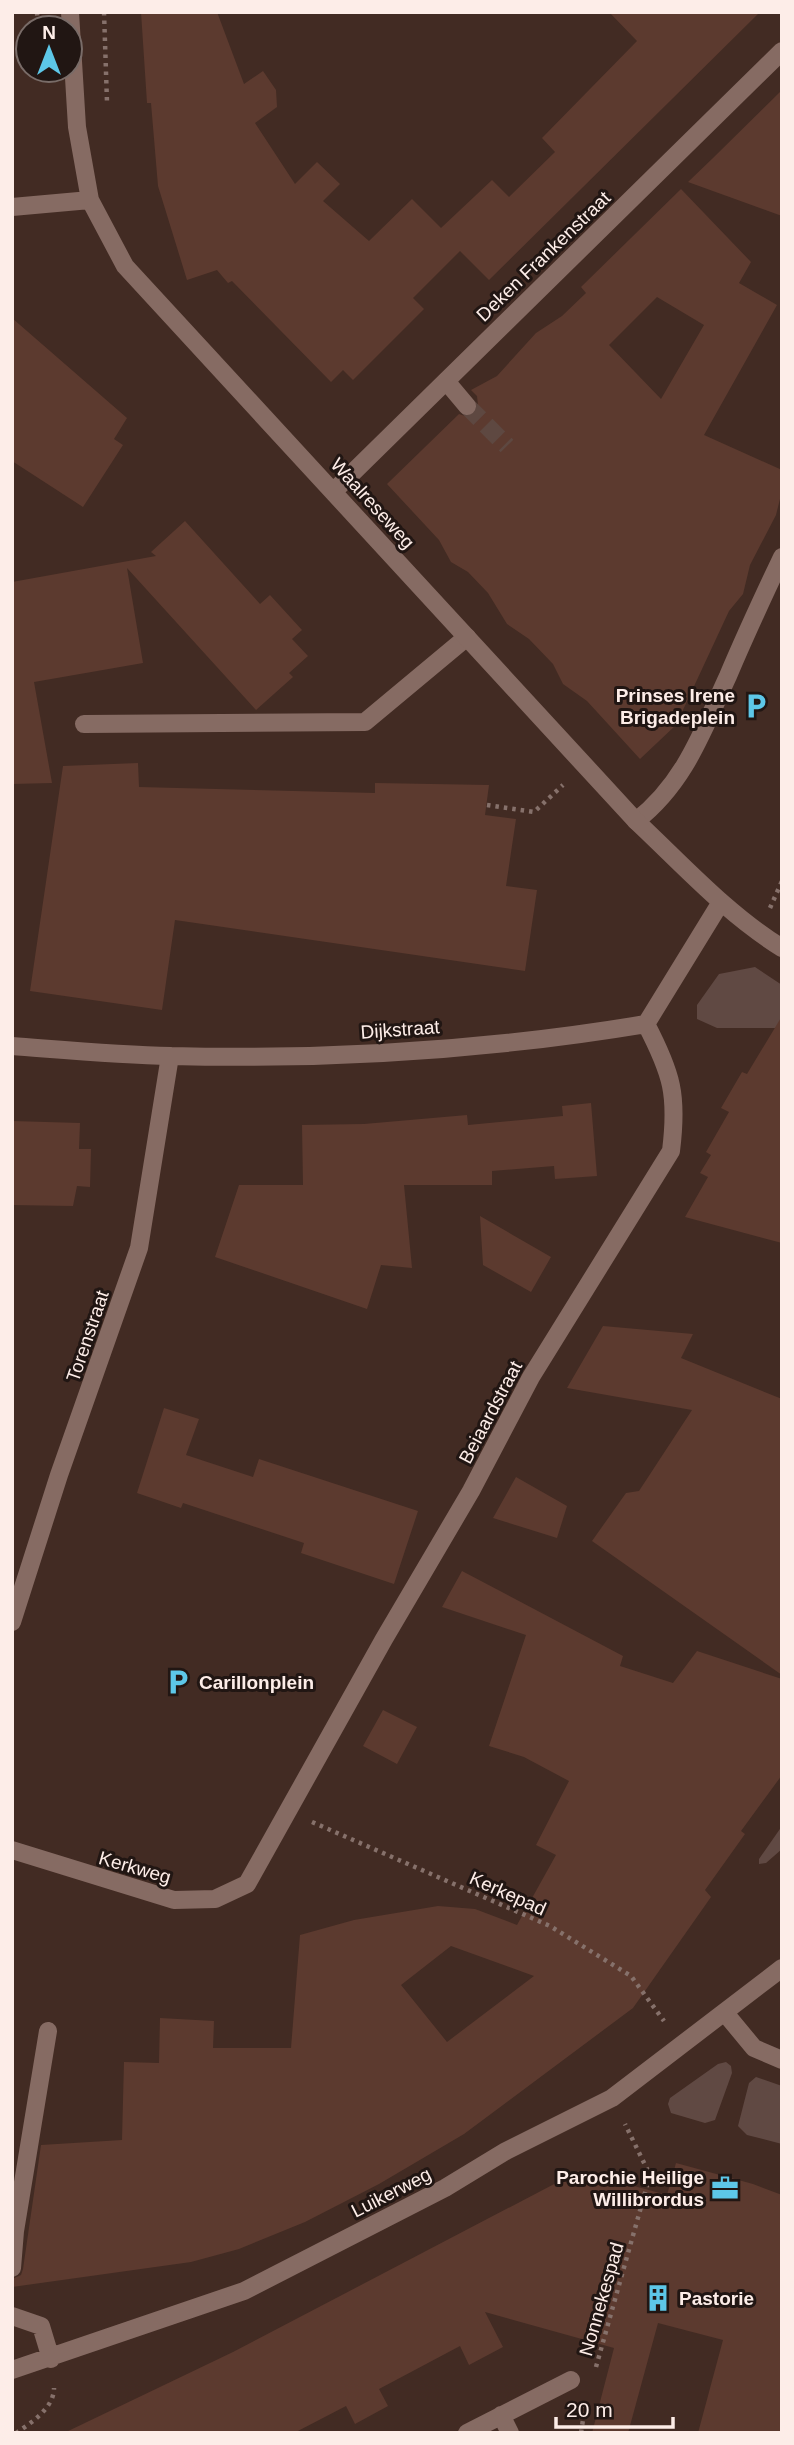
<svg xmlns="http://www.w3.org/2000/svg" width="794" height="2445" font-family="Helvetica,sans-serif">
<rect width="100%" height="100%" fill="#422b23"/>
<path fill="#604943" d="M755,967L782,985V1028H717L697,1019V1005L719,974Z
M782,1826V1849L766,1863L759,1864V1859Z
M726,2062L731,2066L732,2073L715,2120L705,2123L671,2113L668,2104L670,2098L718,2064Z
M756,2077L782,2086V2144L747,2135L738,2126L749,2083Z"/>
<path fill="#5c3a2f" fill-rule="evenodd" d="M141,12H217L244,84L263,71L276,90L277,107L255,123L295,184L317,162L340,184L323,201L369,241L412,199L441,228L492,180L509,197L555,152L542,138L637,41L609,12H760L489,280L460,251L413,298L424,309L353,380L343,370L331,382L232,281L228,283L217,270L187,280L158,186L151,103H147Z
M782,90V216L688,182L713,158Z
M681,189L751,262L739,283L777,305L704,435L782,470V491L776,515L750,565L743,594L729,611L676,725L640,759L587,701L563,684L553,664L529,639L507,624L488,593L468,572L451,562L439,540L387,484L459,414L468,417L475,414L478,405L477,396L471,390L497,376L536,333L562,316L586,293L581,287ZM657,297L704,325L661,399L609,345Z
M12,318L127,418L114,439L123,445L83,507L12,461Z
M185,521L260,604L270,595L302,630L292,639L308,656L289,673L293,677L256,710L127,568L143,663L34,682L52,783L12,784V582L156,556L151,552Z
M138,763L139,787L375,793V783L489,785L485,815L516,819L506,886L537,890L525,971L175,920L162,1010L30,991L63,766Z
M782,1016V1243L685,1217L708,1177L700,1173L711,1155L706,1152L729,1112L721,1108L742,1072L747,1074Z
M591,1103L597,1176L555,1179L554,1166L492,1171V1185H404L412,1268L381,1265L367,1309L215,1257L239,1185H303L302,1125L364,1124L467,1115L468,1125L563,1116L562,1106Z
M12,1121L80,1123L79,1149H91L90,1187L77,1186L73,1206L12,1205Z
M480,1216L551,1257L531,1292L483,1265Z
M603,1326L693,1334L681,1358L782,1399V1675L592,1541L626,1493L639,1491L692,1410L567,1388Z
M164,1408L199,1419L186,1455L253,1477L259,1459L418,1511L394,1584L301,1553L304,1543L183,1503L181,1508L137,1493Z
M516,1477L567,1506L557,1538L493,1518Z
M462,1571L623,1656L620,1666L673,1683L697,1651L782,1679V1775L741,1831L745,1834L705,1890L711,1897L633,2008L464,2134L379,2184L305,2222L239,2249L191,2262L12,2287V2279L21,2275L23,2269L41,2145L122,2140L124,2062L159,2063L160,2018L214,2021L213,2048H291L300,1935L354,1920L438,1906L475,1909L517,1925L556,1855L536,1845L569,1781L524,1757L489,1746L526,1635L442,1607ZM451,1946L534,1976L447,2042L401,1985Z
M383,1710L417,1727L397,1764L363,1746Z
M676,2163L753,2184L782,2195V2433H698L723,2340L658,2323L628,2433H592L614,2348L485,2312L503,2347L469,2365L460,2346L379,2389L388,2406L355,2424L346,2406L294,2433H64L233,2352L579,2171L667,2195Z"/>
<g fill="none" stroke-linecap="round" stroke-linejoin="round">
<path stroke="#5e4841" stroke-width="18" stroke-dasharray="18 9" stroke-linecap="butt" d="M467,406L507,446"/>
<path stroke="#86716b" stroke-width="4.5" stroke-dasharray="3.5 5" stroke-linecap="butt" d="M37,12L38,28
M104,12L107,102
M41,70L42,80
M487,805L534,812L563,785
M770,908L782,881
M312,1822L550,1926L631,1976L664,2021
M596,2367L650,2175L625,2124
M16,2433C31,2423 54,2408 54,2388
M581,2433L585,2406"/>
<path stroke="#866b63" stroke-width="18" d="M84,724L365,722L467,637
M636,821C685,783 703,730 728,676C745,636 763,597 782,557
M12,2268L15,2231L48,2031
M501,2415L510,2433
M467,2433L571,2380"/>
<path stroke="#866b63" stroke-width="18" d="M70,12L77,127L90,200L125,266L636,821C683,865 727,914 782,948
M12,207L90,200
M446,381L467,406
M334,491L782,51
M12,1046C65,1050 118,1055 171,1056C330,1060 490,1050 646,1024L721,902
M12,1622L59,1475L139,1248L170,1056
M12,1850L174,1900L215,1899L247,1884L384,1639L471,1491L531,1377L671,1151C678,1095 672,1074 646,1024
M725,2013L754,2048L782,2060
M12,2316L41,2326L51,2359
M12,2370L244,2291L445,2188L506,2151L612,2098L782,1968"/>
</g>
<defs>
<symbol id="parking-bare" viewBox="-9 -9 18 18"><path d="M-3.5-5.5H1a3.5 3.5 0 0 1 0 7H-1V5.5H-3.5ZM-1-3.4V-.6H.8a1.4 1.4 0 0 0 0-2.8Z" fill="#5dc7e8" stroke="#211613" stroke-width="2.5" paint-order="stroke"/></symbol>
<symbol id="office-bare" viewBox="-9 -9 18 18"><path d="M-6-3h4V-5.5h4V-3h4V5H-6ZM-1-4.5V-3h2v-1.5ZM-6 0V1H6V0Z" fill="#5dc7e8" stroke="#211613" stroke-width="2.5" paint-order="stroke"/></symbol>
<symbol id="building-bare" viewBox="-9 -9 18 18"><path d="M-4-6H4V6H1V3H-1V6H-4ZM-2.5-4.3h1.7v1.8h-1.7ZM.8-4.3h1.7v1.8H.8ZM-2.5-1h1.7V.8h-1.7ZM.8-1h1.7V.8H.8Z" fill="#5dc7e8" stroke="#211613" stroke-width="2.5" paint-order="stroke"/></symbol>
</defs>
<g fill-rule="evenodd">
<use href="#parking-bare" x="737" y="687" width="38" height="38"/>
<use href="#parking-bare" x="159" y="1663" width="38" height="38"/>
<use href="#office-bare" x="706" y="2169" width="38" height="38"/>
<use href="#building-bare" x="639" y="2279" width="38" height="38"/>
</g>
<g text-anchor="middle" stroke-width="6" stroke-linejoin="round" paint-order="stroke">
<g font-size="19" fill="#fdede8" stroke="#211613">
<text transform="translate(543 256) rotate(-44)" y="7">Deken Frankenstraat</text>
<text transform="translate(373 503) rotate(48)" y="7">Waalreseweg</text>
<text transform="translate(400 1029) rotate(-4)" y="7">Dijkstraat</text>
<text transform="translate(87 1336) rotate(-71)" y="7">Torenstraat</text>
<text transform="translate(490 1412) rotate(-62)" y="7">Beiaardstraat</text>
<text transform="translate(135 1867) rotate(16)" y="7">Kerkweg</text>
<text transform="translate(508 1893) rotate(24)" y="7">Kerkepad</text>
<text transform="translate(391 2192) rotate(-27)" y="7">Luikerweg</text>
<text transform="translate(601 2299) rotate(-74)" y="7">Nonnekespad</text>
</g>
<g font-size="19" font-weight="bold" fill="#fdede8" stroke="#211613" text-anchor="end">
<text x="735" y="702">Prinses Irene<tspan x="735" dy="22">Brigadeplein</tspan></text>
<text x="199" y="1689" text-anchor="start">Carillonplein</text>
<text x="704" y="2184">Parochie Heilige<tspan x="704" dy="22">Willibrordus</tspan></text>
<text x="679" y="2305" text-anchor="start">Pastorie</text>
</g>
</g>
<rect width="794" height="2445" fill="none" stroke="#fdede8" stroke-width="28"/>
<g transform="translate(49 49)"><circle r="33" fill="#211613" stroke="#796c68" stroke-width="2"/>
<path d="M0-5L12 26L0 18L-12 26Z" fill="#5dc7e8"/>
<text y="-10" font-size="19" font-weight="bold" text-anchor="middle" fill="#fdede8">N</text>
</g>
<path d="M556 2417v10h117v-10" fill="none" stroke="#fdede8" stroke-width="3.5"/>
<text x="566" y="2417" font-size="21" fill="#fdede8" stroke="#211613" stroke-width="5" paint-order="stroke">20 m</text>
</svg>
